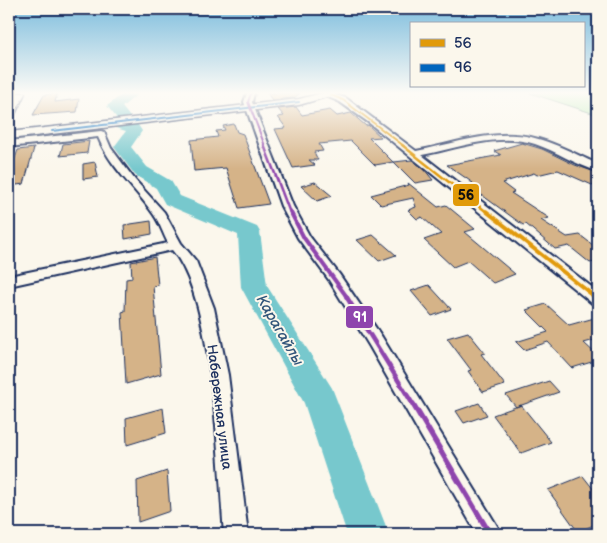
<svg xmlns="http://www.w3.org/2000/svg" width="607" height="543" font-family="'Balsamiq Sans',sans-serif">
<rect width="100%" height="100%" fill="#fbf7ec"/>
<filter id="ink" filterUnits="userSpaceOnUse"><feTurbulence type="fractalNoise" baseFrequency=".02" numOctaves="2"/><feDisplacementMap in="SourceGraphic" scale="10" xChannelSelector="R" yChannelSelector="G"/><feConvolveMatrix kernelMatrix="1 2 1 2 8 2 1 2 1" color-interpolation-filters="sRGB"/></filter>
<g filter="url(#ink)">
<path fill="#b2ebaf" stroke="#668d86" d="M530,93H598V115Z"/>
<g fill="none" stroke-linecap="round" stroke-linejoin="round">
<path fill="#77c8cd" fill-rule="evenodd" d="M124,93H139L122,107L130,117L129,122L138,125L142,131L131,147L147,167L171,181L180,196L257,227L260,232L267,286L332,388L389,534H347L304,403L241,287L238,235L165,204L156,188L135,175L114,147L126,131L116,128L113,125L116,117L107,106Z"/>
</g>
<path fill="#d5b388" stroke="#1b2f5e" d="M57,93L55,102L79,99L77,112L33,115L44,95Z
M267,93H300L294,98L272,100Z
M296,107L302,115L330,110L337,116L351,113L366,126L368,125L381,137L369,138L393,162L375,165L351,141L319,144L323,151L314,152L318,160H309L315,165L293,168L275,129L286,128L278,117L284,116L278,109Z
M234,124L237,132L243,134L269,204L239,208L226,168L194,171L191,140L218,137L216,131L225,130L223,126Z
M89,141L87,153L60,156L63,144Z
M522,143L542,149L575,165L598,173V182L592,185L558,170L537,175L534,173L502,183L514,192L511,193L549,218L541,220L567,237L580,235L598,249V261L590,263L569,246L555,249L526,224L523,225L468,185L473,183L447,165L501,155L494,151Z
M34,148L24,184L9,186V169H11L18,150Z
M412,160L424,169L433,180L415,183L394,162Z
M95,162L98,177L83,179V164Z
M315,182L332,196L317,201L301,186Z
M408,183L438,207L446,205L475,229L465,232L515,274L493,283L468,261L453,267L424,240L441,234L422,217L417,219L408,210L416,207L413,198L381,205L371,195L409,185Z
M151,221L152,234L125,239L124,225Z
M373,235L396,255L379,261L357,240Z
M155,257L158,285L153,286L161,374L126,384L122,312L125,311L126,279L132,278L131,262Z
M429,285L451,309L432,316L411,291Z
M546,304L569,325L598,317V339L584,343L598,356V360L572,368L548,342L524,350L516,342L548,332L526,310Z
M468,332L485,353L481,354L505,385L483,392L468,371L471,370L447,338Z
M549,381L559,392L516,407L506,395Z
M479,403L487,415L464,423L456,411Z
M521,405L551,442L521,453L493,415Z
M163,408L166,433L127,445L126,418Z
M167,471L170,511L138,522L137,481Z
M583,476L598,495V523L578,532L548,490Z"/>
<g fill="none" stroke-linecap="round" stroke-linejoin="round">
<defs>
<path id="minor" d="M247,93H254L252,102L293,206L310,237L339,274L382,337L502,534H477L370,347L329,280L298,238L281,206L244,102Z
M328,93L346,98L416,151C448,145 482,133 515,135C544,136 572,153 598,164V171C576,165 556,151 535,144C498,132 458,148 422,155L598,292V305L593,304L368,122L340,102L328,97Z
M101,131L104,132L111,148L135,180L164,212L181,243L196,261L214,308L228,375L248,534H224C218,465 215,300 172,250L9,286V276L168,243C163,234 160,223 154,215C136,188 111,169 98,137L9,147V141Z"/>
<path id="secondary" d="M15,93H25L14,116L9,119V106Z
M322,93H340L299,105L9,139V132L299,99Z"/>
</defs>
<use href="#minor" stroke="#1b2f5e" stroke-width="4"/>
<use href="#secondary" stroke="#1b2f5e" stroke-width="3"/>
<use href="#minor" fill="#fbf7ec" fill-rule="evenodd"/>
<use href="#secondary" fill="#fbf7ec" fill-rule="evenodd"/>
<defs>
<path id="bus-1-far3" d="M331,95L343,100L404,146"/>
<path id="bus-1-far2" d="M402,145L488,213"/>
<path id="bus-1-far1" d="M486,211L595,297"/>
<path id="bus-1" d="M593,296L598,300"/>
<path id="bus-2" d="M52,131L299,102"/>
<path id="bus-3-far4" d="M251,93L248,102L265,146"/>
<path id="bus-3-far3" d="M264,145L290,213"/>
<path id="bus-3-far2" d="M290,211L304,238L347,297"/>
<path id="bus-3-far1" d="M346,296L414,406"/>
<path id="bus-3" d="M413,404L490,534"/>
</defs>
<use href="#bus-1-far3" stroke="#fbf7ec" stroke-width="4"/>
<use href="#bus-1-far2" stroke="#fbf7ec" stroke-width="5"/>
<use href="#bus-1-far1" stroke="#fbf7ec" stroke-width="8"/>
<use href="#bus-1" stroke="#fbf7ec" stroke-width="8"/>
<use href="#bus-2" stroke="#fbf7ec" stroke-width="4"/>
<use href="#bus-3-far4" stroke="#fbf7ec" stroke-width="4"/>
<use href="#bus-3-far3" stroke="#fbf7ec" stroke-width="5"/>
<use href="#bus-3-far2" stroke="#fbf7ec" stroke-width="8"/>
<use href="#bus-3-far1" stroke="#fbf7ec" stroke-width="8"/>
<use href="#bus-3" stroke="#fbf7ec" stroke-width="9"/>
<use href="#bus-1-far3" stroke="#e19a09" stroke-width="2"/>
<use href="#bus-1-far2" stroke="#e19a09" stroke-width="2.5"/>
<use href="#bus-1-far1" stroke="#e19a09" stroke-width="4"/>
<use href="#bus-1" stroke="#e19a09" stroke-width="4.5"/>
<use href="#bus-2" stroke="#0065bd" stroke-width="2"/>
<use href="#bus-3-far4" stroke="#8e44ad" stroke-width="2"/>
<use href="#bus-3-far3" stroke="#8e44ad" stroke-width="2.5"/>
<use href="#bus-3-far2" stroke="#8e44ad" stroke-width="4"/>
<use href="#bus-3-far1" stroke="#8e44ad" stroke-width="4.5"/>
<use href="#bus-3" stroke="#8e44ad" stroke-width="5.5"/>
</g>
</g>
<linearGradient id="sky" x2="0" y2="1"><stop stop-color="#7bbcdd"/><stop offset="0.55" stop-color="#fdfbf6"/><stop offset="1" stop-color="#fdfbf6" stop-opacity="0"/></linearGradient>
<rect width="607" height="169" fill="url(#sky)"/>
<g text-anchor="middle" stroke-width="4" stroke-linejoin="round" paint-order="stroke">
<g font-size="14" fill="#1b2f5e" stroke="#fbf7ec">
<text transform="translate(220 407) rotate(83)" y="5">Набережная улица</text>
</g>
<g font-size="15" font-style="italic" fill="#32557a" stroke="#fbf7ec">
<text transform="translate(280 330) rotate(60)" y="5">Карагайлы</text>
</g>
</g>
<g stroke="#fbf7ec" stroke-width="2">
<rect x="452" y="183" width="28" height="24" rx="5" fill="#e19a09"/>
<rect x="345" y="305" width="29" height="24" rx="5" fill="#8e44ad"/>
</g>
<g font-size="14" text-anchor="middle" font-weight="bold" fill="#fff">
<text x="360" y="322">91</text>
</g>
<g font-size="14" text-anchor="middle" font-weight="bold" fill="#111">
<text x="466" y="200">56</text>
</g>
<rect width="607" height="543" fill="none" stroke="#fbf7ec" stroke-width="30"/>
<rect x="15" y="15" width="577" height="513" fill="none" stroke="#1b2f5e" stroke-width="2" filter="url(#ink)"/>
<rect x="410" y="22" width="175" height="65" fill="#fbf7ec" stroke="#a1a7b3"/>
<rect x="420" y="39" width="25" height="8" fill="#e19a09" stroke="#a1a7b3"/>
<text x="454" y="48" font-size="15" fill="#1b2f5e">56</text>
<rect x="420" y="64" width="25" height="8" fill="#0065bd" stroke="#a1a7b3"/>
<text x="454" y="72" font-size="15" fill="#1b2f5e">96</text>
</svg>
